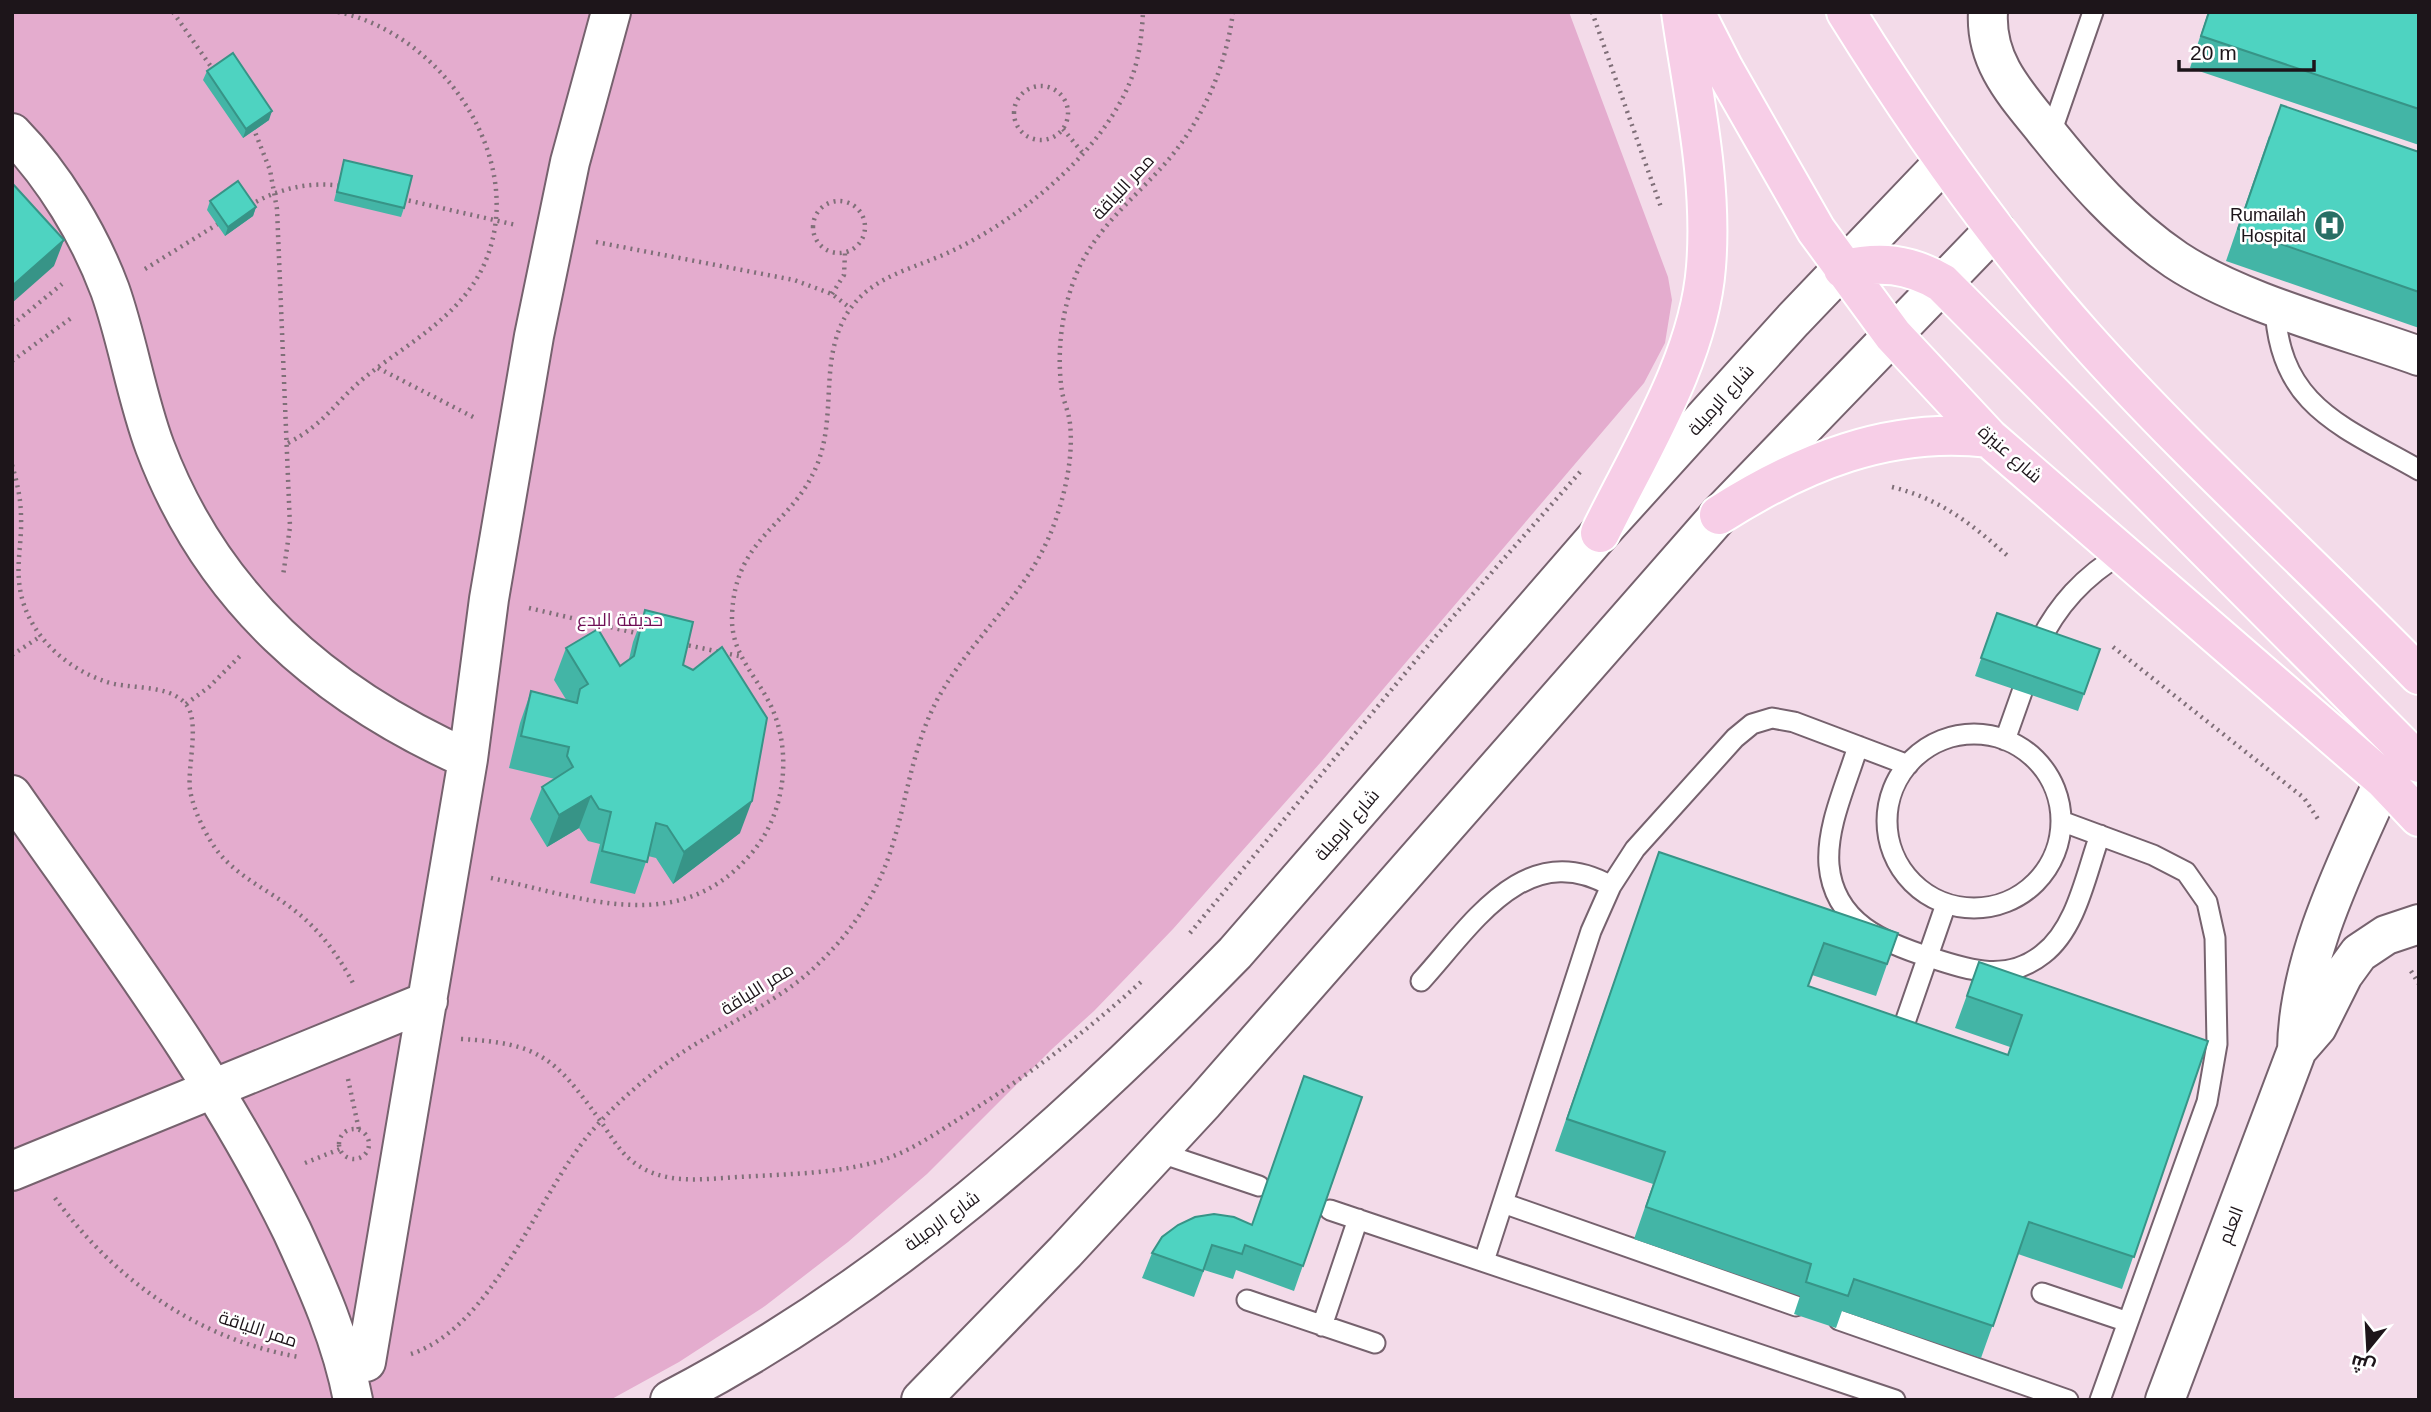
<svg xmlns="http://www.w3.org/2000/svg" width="2431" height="1412" font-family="Arial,Cairo,sans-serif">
<rect width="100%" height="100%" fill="#f3dbe9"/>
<path fill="#e4acce" d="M12,12H1569L1668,277L1672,300L1665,343L1644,383L1321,762L1173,929L1094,1011L1052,1049L927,1174L848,1242L765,1306L679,1362L610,1400H12Z"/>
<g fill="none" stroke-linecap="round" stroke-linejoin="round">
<defs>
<path id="lane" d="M2050,136L2093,12
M2275,305C2278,406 2342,426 2419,470
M2037,647C2057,605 2084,576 2124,552
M1887 821a87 87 0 1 1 174 0a87 87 0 1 1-174 0Z
M2005,740L2022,692
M1858,746C1847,783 1826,826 1829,865C1834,923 1884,943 1932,958C1971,971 2008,982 2043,954C2077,928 2086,873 2100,835
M2061,821L2153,855L2186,872L2207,902L2215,938L2217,1044L2207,1102L2100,1400
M1421,981C1472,925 1525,837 1611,886
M1902,1031L1946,904
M1158,1152L1259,1186
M1503,1203L1796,1306
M1330,1210L1895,1400
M1484,1261L1591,931L1611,886L1635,849L1735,738L1752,724L1772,718L1794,722L1908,765
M2042,1293L2128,1322
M1247,1300L1375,1343
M1839,1320L2068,1400
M1322,1326L1358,1219"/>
<path id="street" d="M1988,12C1985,61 2015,93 2044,129C2083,178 2123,224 2176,260C2241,303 2344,329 2419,356
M12,133C54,176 89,234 110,290C128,341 136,396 155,447C212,598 324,695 468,759
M12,795C111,937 216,1075 292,1231C317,1285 342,1341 353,1400
M2297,1050L2317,1027L2343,975L2359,953L2386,935L2419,924
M12,1171L428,1001
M366,1362L468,759L489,599L534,336L570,162L611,12
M2165,1400L2297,1050C2298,958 2347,863 2384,780"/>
<path id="secondary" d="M670,1400C886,1288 1067,1125 1235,953L1600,533L1793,320L1944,162
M921,1400L1065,1252L1204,1102L1719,515L1995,229"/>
<path id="primary" d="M1695,12L1724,69L1816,230L1893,335L1989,438L2384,780L2419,817
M1846,12C1917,126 1994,236 2083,336C2189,455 2308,561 2419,675
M1843,269C1880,261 1908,263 1942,283L2419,763
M1719,515C1801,463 1889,426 1989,438
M1600,533C1640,451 1699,359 1706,267C1713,182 1693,96 1681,12"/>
</defs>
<use href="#lane" stroke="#76626e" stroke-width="23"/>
<use href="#street" stroke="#76626e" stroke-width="42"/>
<use href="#secondary" stroke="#76626e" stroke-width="42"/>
<use href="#primary" stroke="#fff" stroke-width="42"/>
<path stroke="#7f6f78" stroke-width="4.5" stroke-dasharray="2 5" stroke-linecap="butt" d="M173,12L214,71
M1592,12L1662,210
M1014 113a27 27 0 1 1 54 0a27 27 0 1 1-54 0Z
M253,127L270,170L277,209L290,527L283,576
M1063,129L1082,152
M402,199L516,225
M813 227a26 26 0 1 1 52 0a26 26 0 1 1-52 0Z
M250,205C278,189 309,181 342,186
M596,242L794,280L832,294L850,308
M145,269L221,222
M832,294L844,275L845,253
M12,325L62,284
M12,361L74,316
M378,368L477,419
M288,443C325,424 335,402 364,378C405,345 456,319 481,271C534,166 444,34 338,12
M12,465C17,482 21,499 21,517C22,539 17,560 19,581C23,629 61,666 104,681C127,690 166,683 185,703C201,720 187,766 190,790C193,807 201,825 210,840C231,876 268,888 299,914C322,933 340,958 354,985
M1892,487C1941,499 1973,525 2010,558
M529,608L640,634
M682,644L739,656
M2113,647L2304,798L2318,819
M12,655L41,636
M186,704L209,687L240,656
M491,878C582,897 678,938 750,855C785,816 793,753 771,706C756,675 731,654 732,617C734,536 791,528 817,465C836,418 821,367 842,323C862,280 903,272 943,255C1016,223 1108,150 1134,71C1140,52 1142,32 1143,12
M1190,933L1436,636L1580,472
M2411,971L2419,984
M461,1039C539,1043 555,1058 599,1119C610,1134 618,1150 632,1161C663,1186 702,1179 739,1177C785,1174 832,1174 876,1162C909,1153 936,1133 965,1115C1029,1075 1086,1032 1142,981
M348,1079L359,1130
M339 1144a15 15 0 1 1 30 0a15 15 0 1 1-30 0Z
M305,1163L340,1149
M55,1198C115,1280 197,1339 299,1357
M411,1354C494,1326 535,1199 590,1133C623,1095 661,1064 704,1039C744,1015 788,995 821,961C853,930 877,893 891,850C907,800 912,748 937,700C969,641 1022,599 1049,537C1063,504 1074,460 1070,424C1069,413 1064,402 1062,392C1056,351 1062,307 1078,270C1097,228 1131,201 1161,168C1200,126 1226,69 1233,12"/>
<use href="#lane" stroke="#fff" stroke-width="19"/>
<use href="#street" stroke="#fff" stroke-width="38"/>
<use href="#secondary" stroke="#fff" stroke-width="38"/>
<use href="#primary" stroke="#f7cee7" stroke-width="38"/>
</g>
<path fill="#43b5a6" d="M2208,12H2419V145L2190,68Z
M207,71L269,120L243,138L203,80Z
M2269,136L2419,152V328L2226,261Z
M344,160L404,208L401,217L334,201Z
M210,201L256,207L253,216L225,236L207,210Z
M645,610L683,665L740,833L673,884L656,858L648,856L635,894L590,883L600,844L588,841L579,828L547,847L530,819L542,787L555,779L509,768L520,723L531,691L567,701L554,680L566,648L620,666L629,659L633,642Z
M1997,613L2100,649L2078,711L1975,676Z
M1659,852L1898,933L1876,996L1812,975L1808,986L2008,1055L2010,1047L1955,1028L1979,962L2208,1041L2122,1289L2018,1254L1981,1358L1842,1311L1836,1328L1794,1314L1800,1296L1634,1239L1653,1184L1555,1151Z
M1362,1097L1294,1291L1236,1270L1233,1279L1204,1270L1194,1297L1142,1278L1152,1253L1252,1225Z"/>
<path fill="#379487" d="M272,111L269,120L243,138L246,129Z
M256,207L253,216L225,236L228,227Z
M64,240L54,266L12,303V286Z
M591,796L579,828L547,847L559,815Z
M752,801L740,833L673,884L684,852Z"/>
<path fill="#4ed3c1" stroke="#379487" stroke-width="2" d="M2209,12H2419V109L2201,36Z
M233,53L272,111L246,129L207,71Z
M2281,105L2419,152V292L2238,229Z
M344,160L412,176L404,208L337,192Z
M238,181L256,207L228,227L210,201Z
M12,183L64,240L12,286Z
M645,610L693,622L683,665L693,670L722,647L767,718L752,801L684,852L667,826L656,823L647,862L602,851L611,812L599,809L591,796L559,815L542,787L573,767L567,756L569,747L521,736L531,691L577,703L580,689L588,684L566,648L598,629L620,666L634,656Z
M1997,613L2100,649L2084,694L1981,658Z
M1659,852L1898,933L1887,964L1824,943L1808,986L2008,1055L2022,1015L1967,996L1979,962L2208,1041L2134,1257L2029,1222L1993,1326L1854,1279L1848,1296L1806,1282L1811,1264L1646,1207L1665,1152L1567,1119Z
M1304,1076L1362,1097L1303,1266L1245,1245L1242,1254L1212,1245L1203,1271L1152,1253L1162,1237L1178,1225L1195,1217L1214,1214L1234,1217L1252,1225Z"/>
<defs>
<symbol id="hospital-disc" viewBox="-11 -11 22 22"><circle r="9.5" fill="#286f65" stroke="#fff"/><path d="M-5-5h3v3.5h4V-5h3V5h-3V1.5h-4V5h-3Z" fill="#fff"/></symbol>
</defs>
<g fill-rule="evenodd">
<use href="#hospital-disc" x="2312" y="208" width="35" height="35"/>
</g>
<g text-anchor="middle" stroke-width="5" stroke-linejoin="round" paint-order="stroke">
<g font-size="18" fill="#1d151a" stroke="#fff">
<text transform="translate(1123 187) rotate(-47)" y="6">ممر اللياقة</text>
<text transform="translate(1721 400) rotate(-48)" y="6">شارع الرميلة</text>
<text transform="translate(2010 454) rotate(41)" y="6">شارع عنيزة</text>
<text transform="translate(1347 825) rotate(-49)" y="6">شارع الرميلة</text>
<text transform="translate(757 989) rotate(-32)" y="6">ممر اللياقة</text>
<text transform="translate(942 1221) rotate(-36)" y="6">شارع الرميلة</text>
<text transform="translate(2231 1225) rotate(-69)" y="6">العلم</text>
<text transform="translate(258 1329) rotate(18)" y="6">ممر اللياقة</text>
</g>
<g font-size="18" fill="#1d151a" stroke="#fff" text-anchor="end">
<text x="2306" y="221">Rumailah<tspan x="2306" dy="21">Hospital</tspan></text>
</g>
<g font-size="18" fill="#6f0d55" stroke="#fff">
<text x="620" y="626">حديقة البدع</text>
</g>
</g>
<rect width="2431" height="1412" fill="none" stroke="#1d151a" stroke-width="28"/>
<g transform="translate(2368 1349) rotate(198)" stroke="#ffffff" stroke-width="5" paint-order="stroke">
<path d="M0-5L12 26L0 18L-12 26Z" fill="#1d151a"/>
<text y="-10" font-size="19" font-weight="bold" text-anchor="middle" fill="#1d151a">ش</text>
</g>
<path d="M2179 60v10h135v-10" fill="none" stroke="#1d151a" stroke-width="3.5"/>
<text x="2190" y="60" font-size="21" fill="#1d151a" stroke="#ffffff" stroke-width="5" paint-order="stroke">20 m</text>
</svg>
